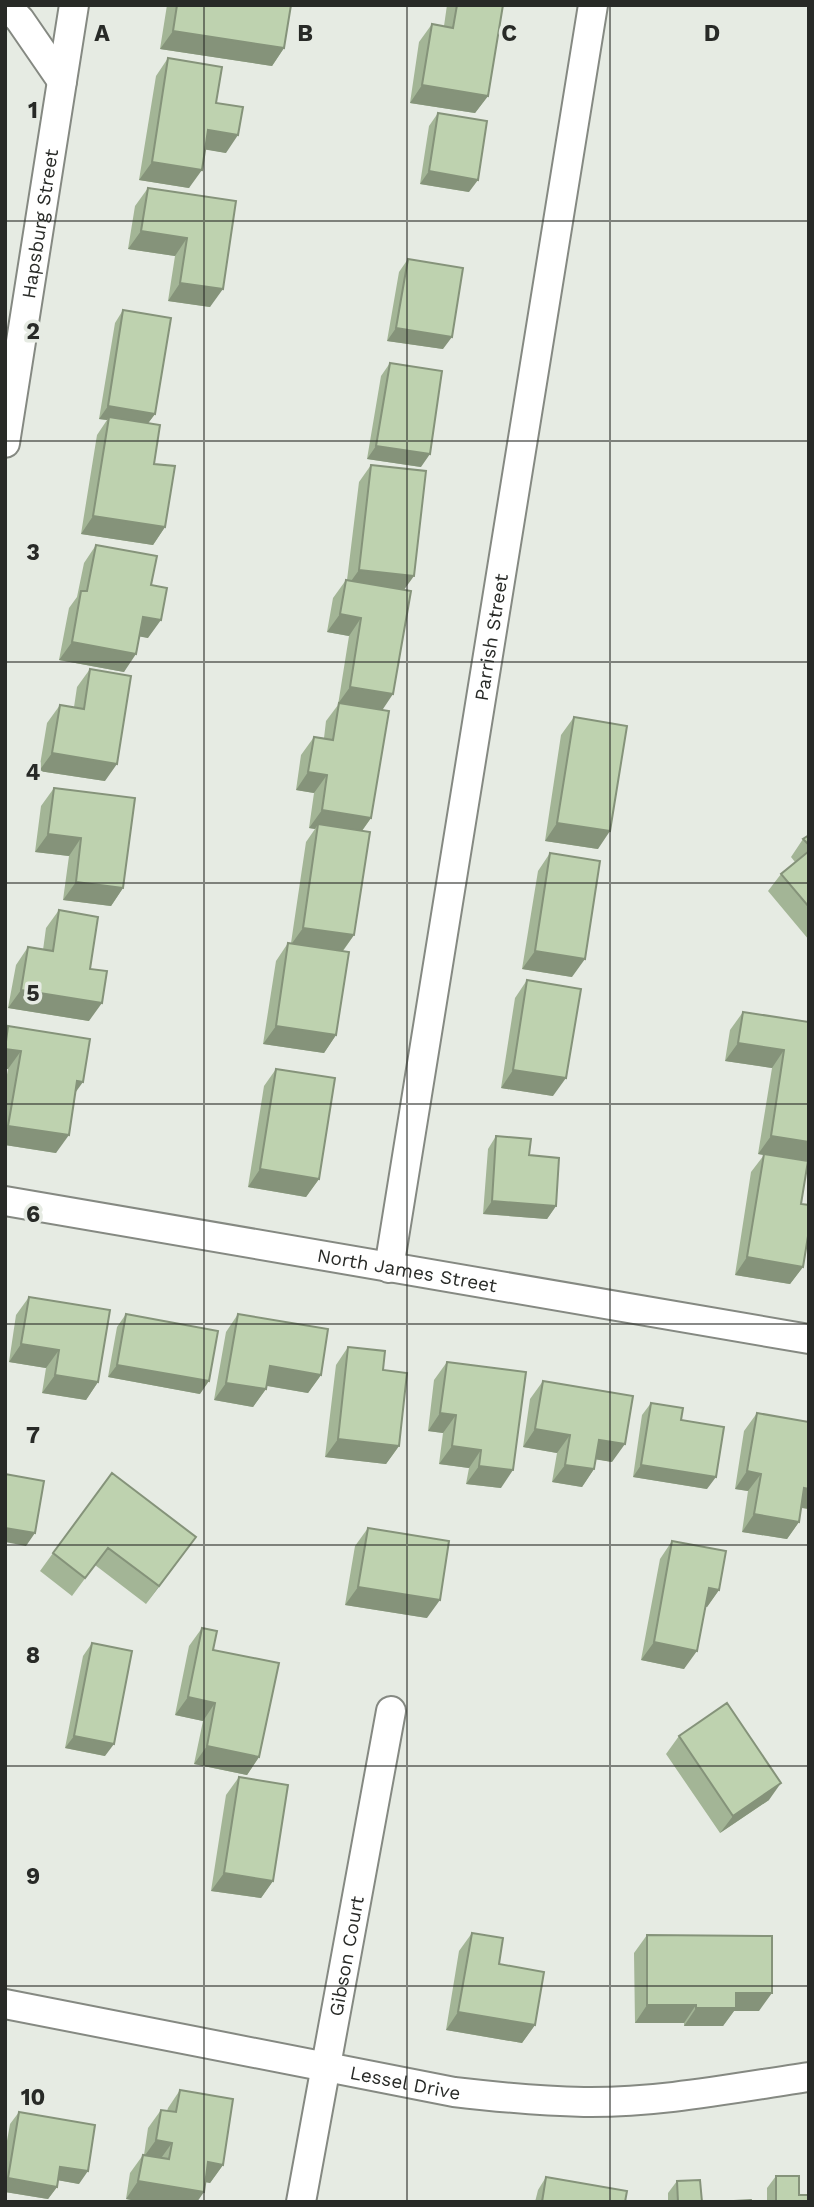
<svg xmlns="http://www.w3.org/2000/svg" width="814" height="2207" font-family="'Work Sans',sans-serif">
<rect width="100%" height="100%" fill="#e6ebe3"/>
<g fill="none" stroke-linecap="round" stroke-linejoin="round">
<defs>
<g id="street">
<path d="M6,5L20,20L62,81"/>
<path id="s1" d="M5,443L74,5"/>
<path id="s2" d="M5,1201L809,1339"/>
<path id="s3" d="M389,1268L593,5"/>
<path id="s4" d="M5,2004L454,2092C497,2097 540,2101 584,2102C659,2103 734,2088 809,2077"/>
<path id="s5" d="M301,2202L391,1711"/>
</g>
</defs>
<use href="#street" stroke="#858982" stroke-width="32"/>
<use href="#street" stroke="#fff" stroke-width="28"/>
</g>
<path fill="#a3b596" d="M167,5H291L284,48L272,66L160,49Z
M447,5H503L488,96L475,113L410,103L419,42L432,24L444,26Z
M168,58L216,103L226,153L205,149L189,188L139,180L156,76Z
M438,113L469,192L420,184L429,126Z
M148,188L236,201L210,307L168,301L175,256L128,249L135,206Z
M408,259L443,349L387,341L399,272Z
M123,310L155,414L148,423L165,527L153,545L81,534L97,435L107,420L99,419L115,323Z
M390,363L421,467L367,459L381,376Z
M371,465L404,590L382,710L371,818L362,831L354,935L343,951L336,1035L324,1053L263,1044L276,961L288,943H291L306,842L315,829L309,828L314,793L296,790L301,755L314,737L324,738L326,721L338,705L349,636L327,632L333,598L346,580H347L359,482Z
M96,545L151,585L148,638L140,636L124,672L59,660L69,608L77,597L84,563Z
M90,669L105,781L39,771L47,723L60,705L74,707L77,687Z
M574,717L598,849L545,841L561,735Z
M54,788L123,888L111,906L63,900L69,856L35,852L41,806Z
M809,835V940L768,891L781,874L795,862L791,857L803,839Z
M550,853L572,977L522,969L538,871Z
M59,910L90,969L89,1021L8,1008L16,965L28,947L43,950L46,928Z
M527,980L553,1096L501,1088L515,998Z
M743,1012L809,1022L808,1162L801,1204L803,1267L790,1284L735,1275L751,1172L764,1155L758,1154L772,1068L725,1061L730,1030Z
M8,1026L76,1092L56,1153L5,1145V1086L8,1069H5V1030Z
M276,1069L319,1179L306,1197L248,1187L264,1086Z
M496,1136L529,1155L556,1206L547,1219L483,1214L488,1149Z
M29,1297L98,1382L86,1400L42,1393L46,1368L9,1362L16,1315Z
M126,1314L200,1394L108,1377L117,1327Z
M238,1314L321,1375L308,1393L267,1386L266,1389L253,1407L214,1400L226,1332Z
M348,1347L383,1370L399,1446L386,1464L325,1457L336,1365Z
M447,1362L501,1488L466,1484L469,1468L439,1464L443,1433L428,1431L434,1380Z
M543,1381L612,1462L596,1459L594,1469L582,1487L552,1482L557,1453L523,1447L530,1399Z
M651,1403L681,1420L707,1489L633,1477L642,1415Z
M757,1413L809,1509L801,1508L799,1522L787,1539L742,1532L748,1491L735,1489L744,1431Z
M368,1528L427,1618L345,1605L355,1546Z
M196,1537L146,1604L95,1565L72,1596L40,1571L53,1553Z
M672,1541L719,1590L707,1607H705L684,1669L641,1660L660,1559Z
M202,1628L213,1650L259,1757L247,1775L194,1764L203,1721L175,1715L189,1646Z
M92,1643L105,1756L65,1748L83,1656Z
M679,1736L769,1800L720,1833L666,1754Z
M239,1777L273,1881L261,1898L211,1891L226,1795Z
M472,1933L499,1964L535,2025L522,2043L446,2030L459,1951Z
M647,1935L759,2011H734L723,2026H684V2023H635L634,1953Z
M180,2090L223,2165L210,2183L205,2182L197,2202H141L126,2199L130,2173L143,2155H144L148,2128L161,2110L167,2111L168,2108Z
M19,2112L79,2184L58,2180L57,2187L48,2199L5,2192V2152L10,2124Z
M776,2176L799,2195L809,2202H767V2188Z
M546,2177L625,2202H535L538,2190Z
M677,2181L702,2202H668V2193Z"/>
<path fill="#85937a" d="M173,31L284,48L272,66L160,49Z
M422,85L488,96L475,113L410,103Z
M208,130L238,135L226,153L196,148Z
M152,162L202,170L189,188L139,180Z
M429,171L478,180L469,192L420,184Z
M141,231L187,238L175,256L128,249Z
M180,283L223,289L210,307L168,301Z
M396,328L452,337L443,349L387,341Z
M108,406L155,414L146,426L109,417L107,420L99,419Z
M376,446L430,454L421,467L367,459Z
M93,516L165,527L153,545L81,534Z
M359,570L414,576L401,594L346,588Z
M340,614L361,618L349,636L327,632Z
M143,617L161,620L148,638L131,635Z
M72,642L136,654L124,672L59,660Z
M350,687L393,694L381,712L339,703L337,705Z
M52,753L117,764L105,781L39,771Z
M308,772L327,775L314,793L296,790Z
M322,810L371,818L358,836L318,824L315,829L309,828Z
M557,823L610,831L598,849L545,841Z
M48,834L81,838L69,856L35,852Z
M76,882L123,888L111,906L63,900Z
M303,928L354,935L341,953L290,946Z
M535,951L585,959L572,977L522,969Z
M21,990L102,1003L89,1021L8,1008Z
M276,1026L336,1035L324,1053L263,1044Z
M738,1043L784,1050L772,1068L725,1061Z
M5,1049L21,1051L8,1069H5Z
M513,1070L566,1078L553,1096L501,1088Z
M77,1081L83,1082L70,1100Z
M8,1126L69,1135L56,1153L5,1145V1130Z
M771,1136L809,1142V1162L758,1154Z
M260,1169L319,1179L306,1197L248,1187Z
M492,1201L556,1206L547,1219L483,1214Z
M747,1257L803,1267L790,1284L735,1275Z
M21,1344L59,1350L46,1368L9,1362Z
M117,1365L209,1381L200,1394L108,1377Z
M270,1366L321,1375L308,1393L257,1384Z
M55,1375L98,1382L86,1400L42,1393Z
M226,1383L266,1389L253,1407L214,1400Z
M440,1413L456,1415L443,1433L428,1431Z
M535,1429L570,1435L557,1453L523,1447Z
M338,1439L399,1446L386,1464L325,1457Z
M599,1440L625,1444L612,1462L587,1458Z
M452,1446L481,1450L469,1468L439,1464Z
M565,1465L594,1469L582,1487L552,1482Z
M641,1465L716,1477L707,1489L633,1477Z
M479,1466L513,1470L501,1488L466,1484Z
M747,1471L761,1474L748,1491L735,1489Z
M804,1488L809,1489V1509L792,1506Z
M754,1514L799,1522L787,1539L742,1532Z
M5,1528L35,1533L26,1546L5,1542Z
M196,1537L183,1555L146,1604L159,1586Z
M358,1587L440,1600L427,1618L345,1605Z
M709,1588L719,1590L707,1607L696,1605Z
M654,1642L697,1651L684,1669L641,1660Z
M188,1697L215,1703L203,1721L175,1715Z
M74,1736L114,1744L105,1756L65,1748Z
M207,1746L259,1757L247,1775L194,1764Z
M781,1783L769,1800L720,1833L733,1816Z
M224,1873L273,1881L261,1898L211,1891Z
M736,1993H772L759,2011H734L723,2026H684L696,2008Z
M647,2005H696L684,2023H635Z
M458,2012L535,2025L522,2043L446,2030Z
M156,2140L172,2143L159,2161L143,2158Z
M208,2162L223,2165L210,2183L196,2180Z
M60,2167L88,2171L79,2184L51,2179Z
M8,2178L57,2187L48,2199L5,2192V2182Z
M138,2181L204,2192L197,2202H157V2200L156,2202H141L126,2199Z"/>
<path fill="#bed2af" stroke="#85937a" stroke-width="2" d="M177,5H291L284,48L173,31Z
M457,5H503L488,96L422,85L432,24L453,28Z
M168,58L222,67L216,103L243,107L238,135L208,130L202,170L152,162Z
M438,113L487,121L478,180L429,171Z
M148,188L236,201L223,289L180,283L187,238L141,231Z
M408,259L463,268L452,337L396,328Z
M123,310L171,318L155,414L108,406Z
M390,363L442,371L430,454L376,446Z
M109,417L160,425L154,464L175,466L165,527L93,516Z
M371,465L426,471L414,576L359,570Z
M96,545L157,556L151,585L167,588L161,620L143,617L136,654L72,642L81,591H87Z
M346,580L411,591L393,694L350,687L361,618L340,614Z
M90,669L131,676L117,764L52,753L60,705L84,709Z
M339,703L389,711L371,818L322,810L327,775L308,772L314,737L333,740Z
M574,717L627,726L610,831L557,823Z
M54,788L135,798L123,888L76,882L81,838L48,834Z
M318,824L370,832L354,935L303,928Z
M809,835V845L803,839Z
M809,851V907L781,874Z
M550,853L600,861L585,959L535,951Z
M59,910L98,917L90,969L107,971L102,1003L21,990L28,947L53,951Z
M288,943L349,952L336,1035L276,1026Z
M527,980L581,989L566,1078L513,1070Z
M743,1012L809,1022V1142L771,1136L784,1050L738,1043Z
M8,1026L90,1039L83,1082L77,1081L69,1135L8,1126L21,1051L5,1049Z
M276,1069L335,1078L319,1179L260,1169Z
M496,1136L531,1139L529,1155L559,1158L556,1206L492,1201Z
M764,1154L808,1161L801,1204L809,1205V1230L803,1267L747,1257Z
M29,1297L110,1310L98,1382L55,1375L59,1350L21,1344Z
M126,1314L218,1331L209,1381L117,1365Z
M238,1314L328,1329L321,1375L270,1366L266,1389L226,1383Z
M348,1347L385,1351L383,1370L407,1373L399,1446L338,1439Z
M447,1362L526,1372L513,1470L479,1466L481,1450L452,1446L456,1415L440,1413Z
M543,1381L633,1396L625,1444L599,1440L594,1469L565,1465L570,1435L535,1429Z
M651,1403L683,1408L681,1420L724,1427L716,1477L641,1465Z
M757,1413L809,1422V1489L804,1488L799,1522L754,1514L761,1474L747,1471Z
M112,1473L196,1537L159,1586L108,1548L85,1578L53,1553Z
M5,1474L44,1481L35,1533L5,1528Z
M368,1528L449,1541L440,1600L358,1587Z
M672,1541L726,1551L719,1590L709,1588L697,1651L654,1642Z
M202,1628L217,1631L213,1650L279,1663L259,1757L207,1746L215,1703L188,1697Z
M92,1643L132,1651L114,1744L74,1736Z
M727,1703L781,1783L733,1816L679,1736Z
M239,1777L288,1785L273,1881L224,1873Z
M472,1933L503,1938L499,1964L544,1972L535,2025L458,2012Z
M647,1935L772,1936V1993H736V2008H696V2005H647Z
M180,2090L233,2099L223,2165L208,2162L204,2192L138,2181L143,2155L169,2159L172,2143L156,2140L161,2110L176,2112Z
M19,2112L95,2125L88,2171L60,2167L57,2187L8,2178Z
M776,2176H799V2195H809V2202H776Z
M546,2177L627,2191L625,2202H542Z
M700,2180L702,2202H678L677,2181Z
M751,2200L752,2202H716Z"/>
<path fill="none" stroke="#282a27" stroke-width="2" stroke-opacity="0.55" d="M204,5V2202M407,5V2202M610,5V2202M5,221H809M5,441H809M5,662H809M5,883H809M5,1104H809M5,1324H809M5,1545H809M5,1766H809M5,1986H809"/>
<g text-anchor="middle" stroke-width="7" stroke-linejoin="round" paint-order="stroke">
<g font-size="19" fill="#282a27" stroke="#e6ebe3">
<text dy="7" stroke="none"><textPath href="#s1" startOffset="222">Hapsburg Street</textPath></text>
<text dy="7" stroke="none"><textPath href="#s3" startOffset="639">Parrish Street</textPath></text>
<text dy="7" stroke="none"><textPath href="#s2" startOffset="408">North James Street</textPath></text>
<text dy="7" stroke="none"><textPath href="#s5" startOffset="250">Gibson Court</textPath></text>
<text dy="7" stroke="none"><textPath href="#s4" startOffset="408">Lessel Drive</textPath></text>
</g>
</g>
<g font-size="23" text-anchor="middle" font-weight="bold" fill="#282a27" stroke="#e6ebe3" stroke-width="7" stroke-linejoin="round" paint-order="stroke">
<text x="102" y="41">A</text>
<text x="305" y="41">B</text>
<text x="509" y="41">C</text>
<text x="712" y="41">D</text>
<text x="33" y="118">1</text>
<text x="33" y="339">2</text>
<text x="33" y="560">3</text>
<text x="33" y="780">4</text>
<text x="33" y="1001">5</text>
<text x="33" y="1222">6</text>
<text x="33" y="1443">7</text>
<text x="33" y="1663">8</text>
<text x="33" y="1884">9</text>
<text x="33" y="2105">10</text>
</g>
<rect width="814" height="2207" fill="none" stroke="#282a27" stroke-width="14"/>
</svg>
